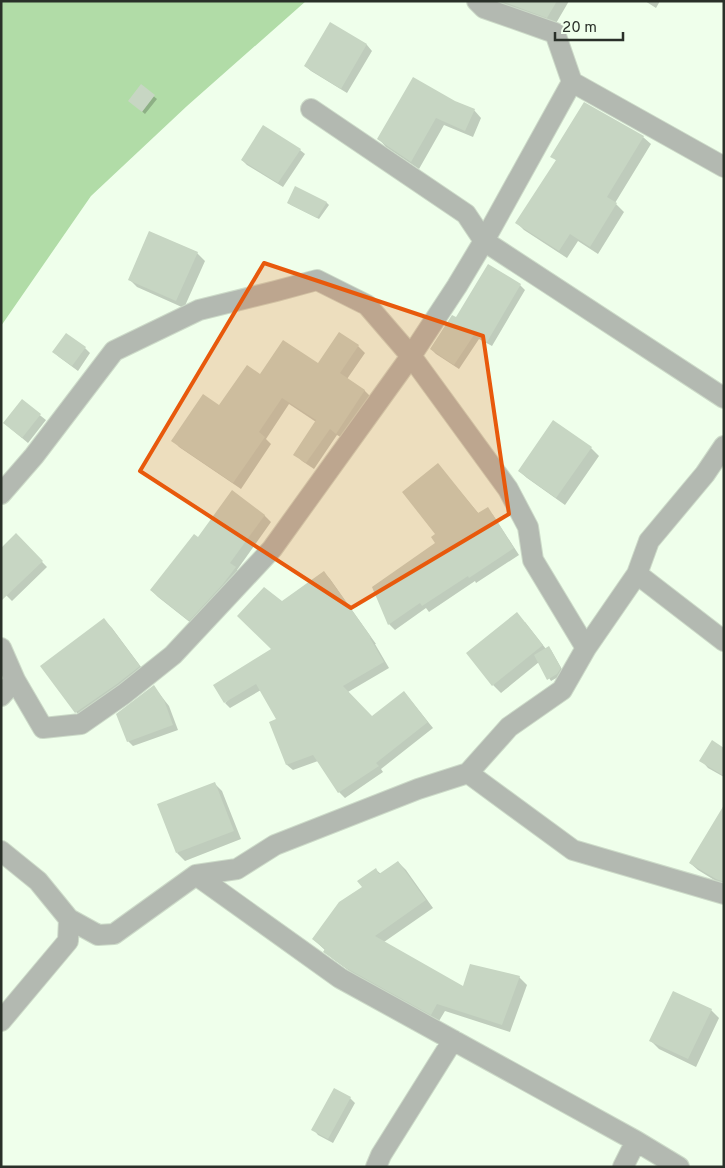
<svg xmlns="http://www.w3.org/2000/svg" width="725" height="1168" font-family="Overpass,sans-serif">
<rect width="100%" height="100%" fill="#efffeb"/>
<path fill="#b1dca7" d="M1,1H306L187,106L91,196L1,326Z"/>
<path fill="#0003" d="M495,1H569L555,25L500,5Z
M645,1H660L656,8Z
M331,24L367,45L372,51L347,93L311,71L305,66Z
M141,86L157,99L145,114L132,103Z
M454,102L474,110L481,118L473,137L444,125L419,169L386,147L379,139Z
M643,137L651,144L615,203L624,212L598,254L578,241L567,258L524,230L517,223L557,161L552,156Z
M300,150L305,154L283,187L247,165L242,160Z
M295,188L327,203L329,205L319,219L291,205L288,203Z
M197,253L205,261L184,308L137,287L129,279Z
M520,285L525,290L492,346L479,339L459,369L436,354L431,349L457,319Z
M358,346L365,353L347,379L364,390L371,397L344,439L337,435L314,469L302,461L295,454L316,422L289,404L266,439L271,444L241,489L179,447L173,440L220,407L260,376L318,365Z
M85,348L90,353L78,371L59,357L54,352Z
M22,401L46,420L28,443L10,428Z
M554,422L591,448L599,456L565,505L527,478L519,471Z
M438,465L479,514L487,509L493,515L519,555L476,583L475,581L429,612L426,608L395,630L389,624L373,587L437,543Z
M264,515L271,522L237,570L242,575L196,627L158,597L151,590L198,539Z
M16,535L47,567L12,601L1,590Z
M324,573L330,579L376,644H375L389,668L348,692L372,718L404,692L433,728L381,769L383,772L345,798L339,792L318,761L293,770L287,765L271,722L278,720L261,690L230,708L225,703L273,650L282,603Z
M104,620L112,628L147,675L84,720L76,712Z
M525,622L546,649L551,650L563,671L560,676L551,681L539,662L501,693L493,685Z
M154,687L169,706L178,730L133,746L128,741Z
M724,749V777L708,768L701,760Z
M214,783L222,791L241,839L185,861L177,853Z
M724,808V886L698,870L690,863Z
M398,862L406,870L433,908L384,942L463,988L519,977L527,985L510,1032L445,1011L439,1021L355,975L333,959L325,951H326L313,939L364,887L375,869L381,874Z
M711,1010L719,1018L696,1067L659,1049L651,1041Z
M350,1098L355,1103L333,1143L318,1135L313,1129Z"/>
<path fill="#c7d6c3" d="M501,1H557L547,18Z
M330,22L367,44L341,89L304,66Z
M413,77L455,101L475,109L465,131L436,118L411,162L377,139Z
M141,84L155,95L142,112L128,101Z
M584,102L644,136L607,197L617,203L590,247L570,234L559,251L515,223L556,160L550,157Z
M263,125L301,149L278,183L241,160Z
M295,186L327,202L317,218L287,203Z
M149,231L198,252L176,301L128,280Z
M488,264L521,284L487,342L474,335L454,365L430,349L452,315L456,317Z
M339,332L359,345L340,373L365,390L336,434L330,429L306,463L293,455L316,420L282,398L259,432L265,437L233,483L171,441L203,394L219,405L247,365L260,374L283,340L318,363Z
M66,333L86,347L72,366L52,352Z
M22,399L41,414L22,438L3,423Z
M553,420L592,447L556,498L518,471Z
M438,463L478,513L488,507L514,548L469,578L468,576L422,606L420,603L388,625L372,587L435,543L431,537L435,534L402,492Z
M232,490L265,515L230,563L236,567L223,584L189,621L150,590L194,534L198,537Z
M16,533L43,561L1,601V548Z
M324,571L371,637L370,638L384,662L343,686L372,716L404,691L428,722L376,763L379,766L338,793L313,755L286,765L269,722L276,719L256,684L224,703L213,685L271,649L237,616L264,587L282,601Z
M517,612L543,645L492,686L466,653Z
M104,618L140,666L117,684L75,713L40,666Z
M549,646L561,668L557,674L547,680L534,655Z
M154,685L164,700L173,725L127,742L116,714Z
M712,740L724,748V776L699,761Z
M215,782L234,831L176,853L157,804Z
M724,805V882L716,879L689,863Z
M398,861L426,900L375,936L463,986L470,964L520,976L502,1025L437,1004L431,1015L346,968L323,952L325,949L312,939L339,902L362,887L357,881L376,868L379,874Z
M673,991L712,1009L688,1059L649,1041Z
M334,1088L351,1097L328,1139L311,1130Z"/>
<g fill="none" stroke-linecap="round" stroke-linejoin="round">
<defs>
<path id="minor" d="M477,1L484,8L555,33L572,82L724,167
M311,109L466,214L484,241L724,398
M1,494L34,456L114,351L199,310L276,291L317,280L367,305L411,356L508,489L528,527L533,560L586,648
M637,574L724,641
M1,648L15,680L43,728L81,724L124,694L173,655L272,549L411,356L457,286L484,241L572,82
M1,696L15,680
M468,773L573,850L724,894
M1,851L38,881L69,919L98,935L114,934L196,875L237,869L275,845L418,789L468,773L509,727L562,690L586,648L637,574L649,541L705,474L724,446
M196,875L340,978L636,1141L679,1167
M1,1021L68,941L69,919
M376,1167L381,1155L453,1040
M623,1167L636,1141"/>
</defs>
<use href="#minor" stroke="#ccdac8" stroke-width="22"/>
<use href="#minor" stroke="#b3b9b1" stroke-width="20"/>
</g>
<path fill="#e8590c" fill-opacity="0.2" stroke="#e8590c" stroke-width="4" stroke-linejoin="round" d="M264,263L483,336L509,514L351,608L140,471Z"/>
<rect width="725" height="1168" fill="none" stroke="#2a3029" stroke-width="5"/>
<path d="M555 32v8h68v-8" fill="none" stroke="#2a3029" stroke-width="2.5"/>
<text x="562" y="32" font-size="15" fill="#2a3029" stroke="#efffeb" stroke-width="4" paint-order="stroke">20 m</text>
</svg>
